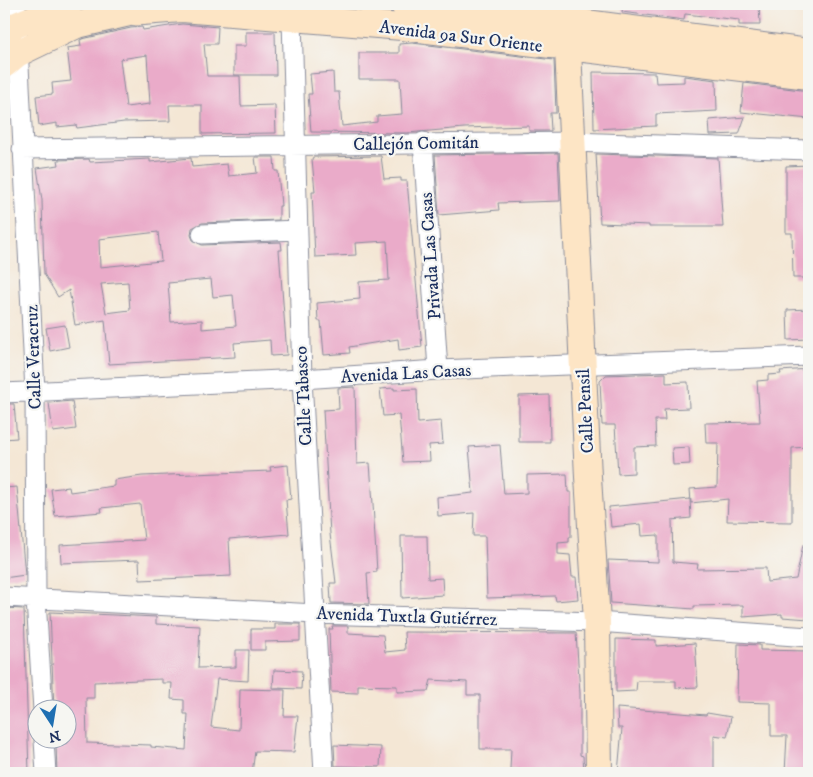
<svg xmlns="http://www.w3.org/2000/svg" width="813" height="777" font-family="'IM FELL DW Pica',serif">
<rect width="100%" height="100%" fill="#f6f6f2"/>
<filter id="ink" filterUnits="userSpaceOnUse"><feTurbulence type="fractalNoise" baseFrequency=".02" numOctaves="2"/><feDisplacementMap in="SourceGraphic" scale="10" xChannelSelector="R" yChannelSelector="G"/><feConvolveMatrix kernelMatrix="1 2 1 2 8 2 1 2 1" color-interpolation-filters="sRGB"/></filter>
<filter id="wash" filterUnits="userSpaceOnUse"><feTurbulence type="fractalNoise" baseFrequency=".0096" numOctaves="4" result="noise"/><feDisplacementMap in="SourceGraphic" scale="20" xChannelSelector="R" yChannelSelector="G"/><feGaussianBlur stdDeviation="1.12" result="paint"/><feColorMatrix in="noise" values="0 0 0 0 0 0 0 0 0 0 0 0 0 0 0 0 0 1.4 0 .05"/><feComposite in="paint" operator="in"/></filter>
<g filter="url(#wash)">
<rect width="100%" height="100%" fill="#f4e7d5"/>
<g id="blocks">
<path fill="#eaabc9" fill-rule="evenodd" d="M623,4H759L760,25H739V20L685,14L684,20L622,12Z
M182,24L218,27L217,44H204L207,76H240L241,106L275,105L276,133L202,134V105H169L170,121L124,122L77,128L76,125L57,127V123L39,126L36,96L53,94L52,83L71,81L67,48L81,46L80,40L82,39L131,28L142,27L143,30ZM147,55L150,104L126,107L120,59Z
M246,32H275L276,75H234V46H246Z
M412,43L554,60L556,113H550L551,131H529V126L464,128L407,133L311,132L308,94H312L310,74L333,72L334,92H339L342,126L377,122V116L402,114L400,79H359V53H399V44Z
M593,72L655,73L656,83L684,82V76L716,80L717,111L656,114V126L594,129Z
M744,83L809,91V119L741,112Z
M745,117L739,134L710,135L709,120Z
M558,153L560,201L498,203L499,210L439,215L435,155Z
M596,154L718,158L723,227H649V225L600,223Z
M381,156L384,179L401,178V181H407L422,347L399,350L398,339L349,347L350,353L324,355L321,321H318L317,303L360,299L359,282L389,280L387,241L355,243L356,255L315,257L312,192H315L312,159L313,157Z
M255,157H274L275,171H278L281,206H279V220L202,223L192,228L191,235L193,240L202,245L281,242L282,250H279L287,355L271,356L270,340L234,343L235,357L109,364L105,320L75,325L69,290L58,297L44,274L42,200L37,168L59,165L58,160L89,159L90,162L150,159V162L191,158L192,167L227,164L229,176L257,173ZM158,232L161,261L100,267L99,239ZM211,279L213,297L233,295L236,326L202,329V320L171,322L168,283ZM128,282L130,310L106,313L101,284Z
M809,165V278H793L792,233H786V166Z
M809,309V339L788,340L787,310Z
M65,325L69,347L50,351L46,328Z
M809,369V447L792,448V522L727,521L728,499L691,503L690,489L717,487L718,443H706L705,423L760,422L757,381L768,380V375L781,374L780,371Z
M666,373V383L688,382L689,408L664,409L665,420H655L656,446L634,447V473L618,474L615,425H602L600,381L606,375Z
M355,387L357,464L370,463L373,504L377,572L367,573L369,604L331,603L330,583H336L330,534L323,410L339,409L338,388Z
M394,388V390L417,389L418,423L441,421L443,444L429,445L430,461L403,462L399,415L383,416L380,389Z
M549,395L550,442H519V396Z
M72,401L76,429L53,432L49,403Z
M4,404H14L17,438L4,439Z
M500,445L504,494L527,493V475L567,474L568,492H571V537H569V542L558,543V554L570,555L572,577H576L578,599L556,601L555,596L487,598L485,536H473L474,513L438,516L437,497L473,493L469,447Z
M689,447L690,464L673,465L672,448Z
M288,465L291,499L286,500L289,534L229,539L231,576L140,580L139,560L61,563L60,545L144,540L140,504L101,508L102,512L55,516L51,489L69,487L70,492L114,486V480L142,476L271,471L270,467Z
M17,487L25,575L4,578V488Z
M690,499L691,518L672,520L673,562L698,564L697,569L766,568L767,582L796,579L803,545L809,546V619L782,617V614L743,617V605L694,606V609L611,603L608,560L658,562V535L642,536L641,524L611,527L609,507Z
M401,536H427L428,579L442,578L443,595L402,598Z
M4,608L24,609L29,773H4Z
M50,612L156,617V624L200,626L198,668L236,667V650H249L248,681L217,679L211,727L239,730L240,689L285,690L284,716H298L294,752L255,751L252,773H57L56,743H68V710H54ZM162,679V683H172L171,699L184,700V714H188L186,750L151,747V745L87,743L86,698H94V682Z
M275,624H300V641L265,642V650H251V629H275Z
M332,626H348V633L383,635L385,652L405,650L404,632L576,633L580,693V755L583,756L584,773H542V770L510,769L511,749H480V695H467V682L431,680L428,691L397,692V686L358,685V693L331,692L329,629H333Z
M616,639L656,640V646L695,643L698,687L676,688V681H637L636,691L616,692Z
M738,644L760,645V650L809,651V773H785L787,736H771V703L737,702Z
M274,670L302,671L301,689L273,688Z
M617,708L706,715L707,713L731,717L727,737L714,735V773H618L622,728H618Z
M334,745L381,747L380,767L335,766Z"/>
</g>
</g>
<g filter="url(#ink)">
<use href="#blocks" fill-opacity="0" stroke="#888b9a" stroke-width="1"/>
<g fill="none" stroke-linecap="round" stroke-linejoin="round">
<defs>
<path id="minor" d="M16,4L35,392L36,600L43,710
M292,19L302,379L324,773
M423,142L438,370
M22,149L572,142L809,150
M202,234L297,230
M4,393L302,379L438,370L809,356
M4,597L315,614L597,622L809,637
M44,740L46,773"/>
<path id="secondary" d="M403,4L578,22L809,52
M559,4V20L568,49L588,477L597,622L599,773
M4,33L16,25L69,4
M4,65L17,54L77,25L129,13L182,9L402,27L809,76"/>
</defs>
<use href="#minor" stroke="#888b9a" stroke-width="21"/>
<use href="#secondary" stroke="#888b9a" stroke-width="28"/>
<use href="#minor" stroke="#fff" stroke-width="19"/>
<use href="#secondary" stroke="#fde5c5" stroke-width="26"/>
</g>
</g>
<g text-anchor="middle" stroke-width="4.5" stroke-linejoin="round" paint-order="stroke">
<g font-size="18" fill="#1b2f5e" stroke="#f6f6f2">
<text transform="translate(461 36) rotate(7)" y="6">Avenida 9a Sur Oriente</text>
<text transform="translate(416 143) rotate(-1)" y="6">Callejón Comitán</text>
<text transform="translate(430 256) rotate(-94)" y="6">Privada Las Casas</text>
<text transform="translate(33 357) rotate(-92)" y="6">Calle Veracruz</text>
<text transform="translate(406 373) rotate(-3)" y="6">Avenida Las Casas</text>
<text transform="translate(303 396) rotate(-93)" y="6">Calle Tabasco</text>
<text transform="translate(585 411) rotate(-93)" y="6">Calle Pensil</text>
<text transform="translate(407 616) rotate(2)" y="6">Avenida Tuxtla Gutiérrez</text>
</g>
</g>
<rect width="813" height="777" fill="none" stroke="#f6f6f2" stroke-width="20"/>
<g transform="translate(52 724) rotate(168)"><circle r="24" fill="#f6f6f2" stroke="#9ea6b7"/>
<path d="M0-4L9 19L0 12L-9 19Z" fill="#1f6fb2"/>
<text y="-8" font-size="14" font-weight="bold" text-anchor="middle" fill="#1b2f5e">N</text>
</g>
</svg>
